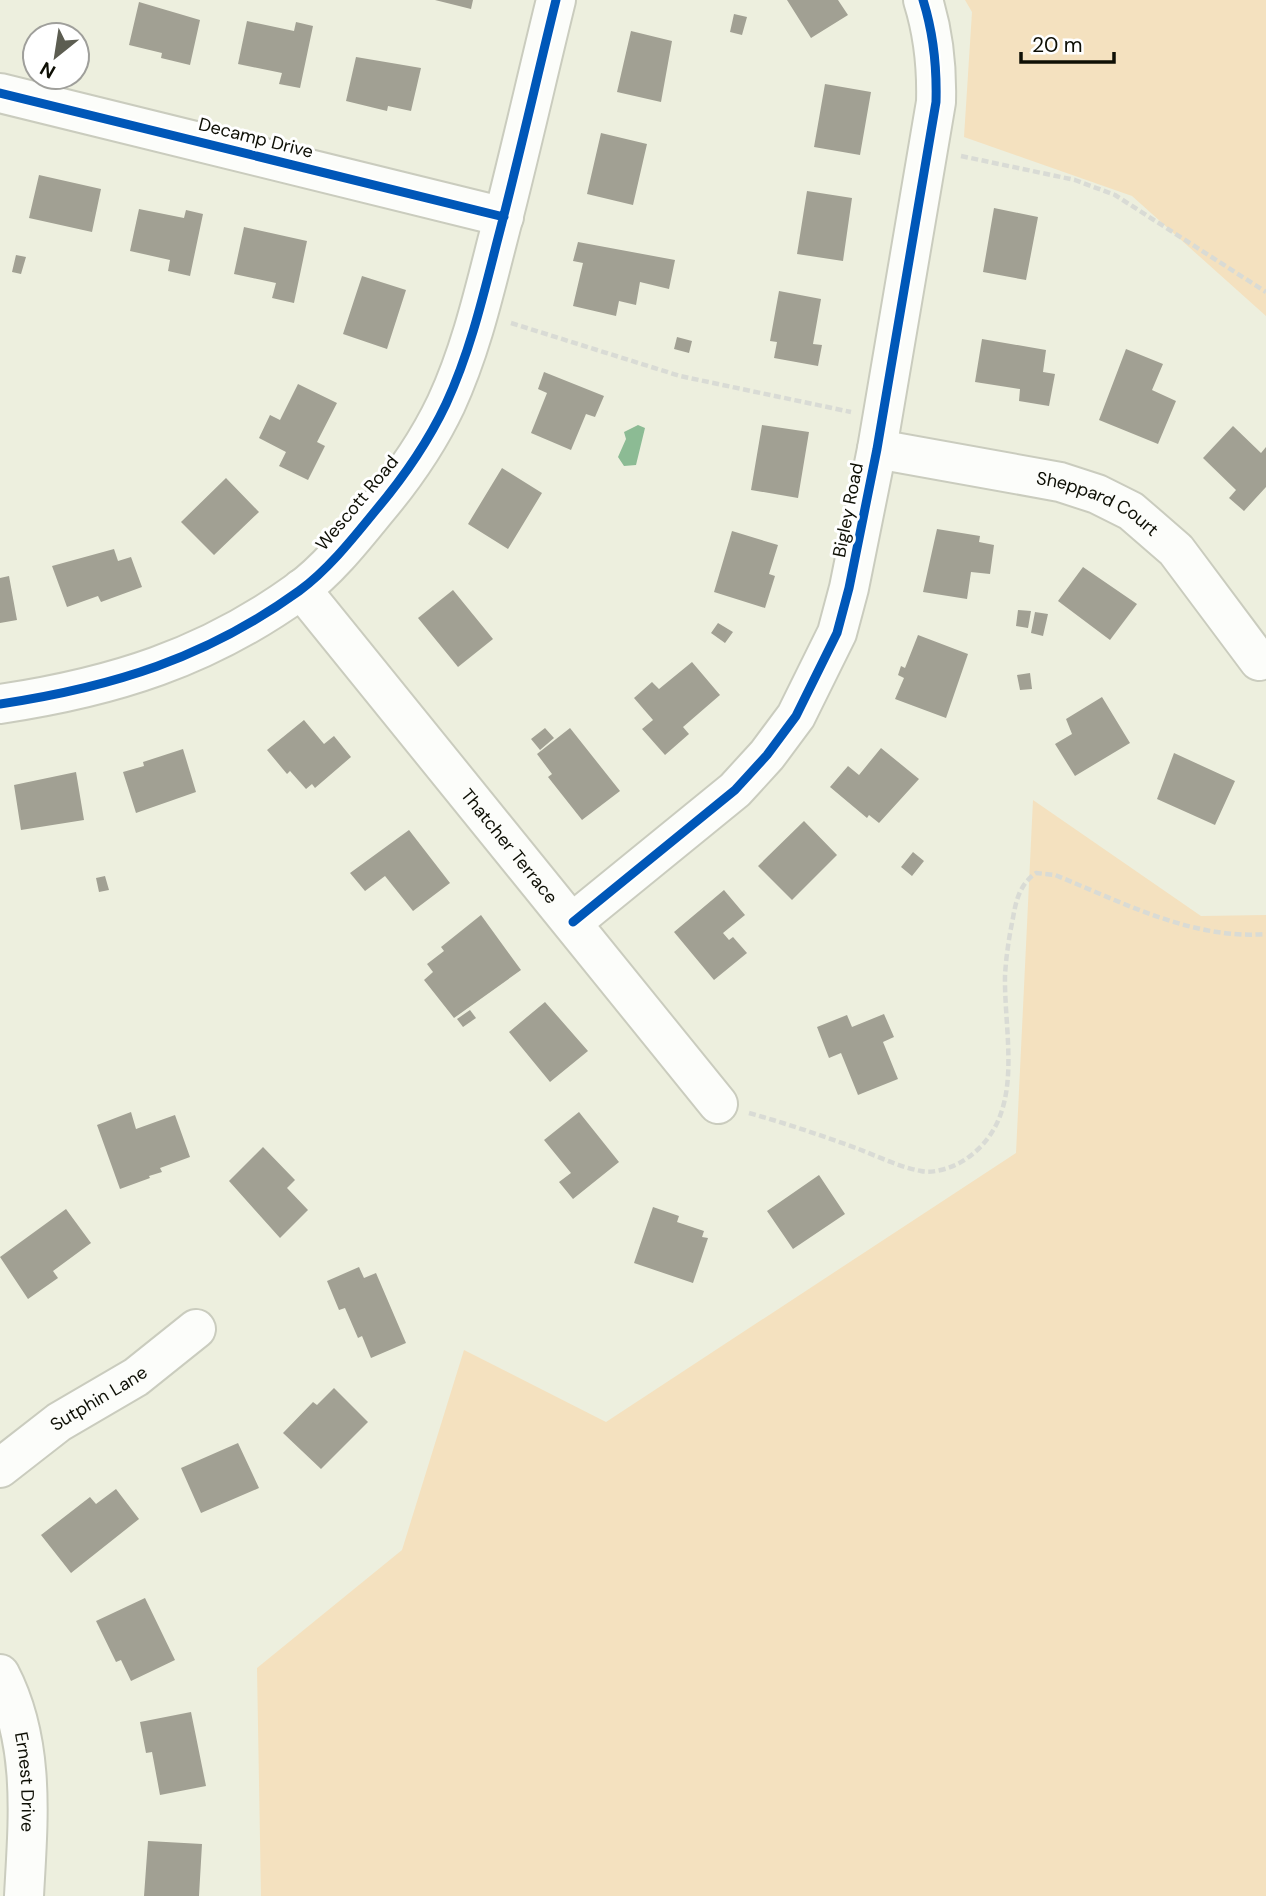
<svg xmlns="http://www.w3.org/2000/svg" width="1266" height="1896" font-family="'DM Sans',sans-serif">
<rect width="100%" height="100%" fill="#edefde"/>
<path fill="#f4e1bf" d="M965,0H1266V316L1132,196L964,137L972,12Z
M1033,800L1201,916L1266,915V1896H261L257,1668L402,1550L464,1350L606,1422L1016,1153Z"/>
<path fill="#8cbb94" d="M638,425L645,428L636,465L624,466L618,457L626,439L624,432Z"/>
<path fill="#a1a093" d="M435,0H473L471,9Z
M787,0H838L848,15L811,38Z
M139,2L200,20L190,65L161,58L162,53L129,45Z
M734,14L747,17L742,35L730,32Z
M247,21L294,31L296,22L313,26L300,88L279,84L282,73L238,64Z
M631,31L672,41L661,102L617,92Z
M356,57L421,68L411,111L388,106L387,111L346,101Z
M825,84L871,92L860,155L814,147Z
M601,133L647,144L633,205L587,194Z
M39,175L101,189L92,232L29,218Z
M807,191L852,198L843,261L797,254Z
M994,208L1038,217L1026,280L983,272Z
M139,209L184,218L186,210L203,214L190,276L168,271L170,260L130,251Z
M244,227L307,241L294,303L272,298L276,283L234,274Z
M578,242L675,260L669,289L640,282L636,305L619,301L616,316L573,306L583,263L573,261Z
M16,255L26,257L21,274L12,272Z
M362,276L406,290L387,349L343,334Z
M779,291L821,299L813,344L822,345L818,366L774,358L777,342L770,341Z
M677,337L692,341L689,353L674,349Z
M982,339L1046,350L1043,372L1055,374L1049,406L1019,401L1020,389L975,382Z
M1126,349L1163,364L1152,390L1176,401L1158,444L1099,420Z
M544,372L604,396L595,417L586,414L571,450L531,433L547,393L538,389Z
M298,384L337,403L317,442L325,446L308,480L279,466L286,452L259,438L270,415L280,420Z
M762,425L809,432L798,498L751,490Z
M1233,426L1261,453L1266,447V487L1244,511L1229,498L1236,490L1203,458Z
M502,468L542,493L508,549L468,524Z
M226,478L259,512L214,555L181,522Z
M937,529L980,536L979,542L994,545L990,574L971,572L967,599L923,592Z
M732,531L778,545L769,574L775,576L765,608L714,592Z
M114,549L118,561L131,557L142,587L101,602L98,596L67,607L52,566Z
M1083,567L1137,604L1110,640L1058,601Z
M9,576L17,620L0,623V578Z
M453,590L493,639L458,667L418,618Z
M1018,610L1031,611L1028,628L1016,626Z
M1035,612L1048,614L1043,636L1031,633Z
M718,623L733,632L725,643L711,633Z
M918,635L968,654L946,718L895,699L904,678L898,675L901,666L905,668Z
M692,662L720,695L683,727L689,734L665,755L642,729L653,720L634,698L652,682L659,689Z
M1030,673L1032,689L1020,690L1017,675Z
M1102,697L1130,743L1075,776L1055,744L1072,734L1066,719Z
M304,720L324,744L334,736L351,757L315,788L312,784L306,789L290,771L287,774L267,750Z
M545,728L554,738L540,750L531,739Z
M570,728L620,791L582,820L548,777L552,774L537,754Z
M881,748L919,779L879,823L869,815L867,818L830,787L848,766L859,775Z
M183,749L196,792L136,813L123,772L144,766L143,762Z
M1174,753L1235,781L1215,825L1157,799Z
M76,772L84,820L21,830L14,785Z
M804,821L837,855L792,900L758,866Z
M409,830L450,883L413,911L385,876L365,891L350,873Z
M913,852L924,861L912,876L901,867Z
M105,876L109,890L99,892L96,878Z
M724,890L745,915L723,933L729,940L733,937L747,953L714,980L674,932Z
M481,915L521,970L454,1018L424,980L433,972L427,964L444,951L441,947Z
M545,1002L588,1051L550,1082L509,1032Z
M470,1010L476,1018L463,1027L457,1019Z
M884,1014L894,1037L883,1042L898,1079L858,1095L841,1053L829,1058L817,1027L847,1015L852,1027Z
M131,1112L136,1129L175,1115L190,1157L160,1168L162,1172L149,1176L150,1178L120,1189L97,1125Z
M579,1112L619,1162L573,1199L559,1182L571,1173L544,1140Z
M263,1147L295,1180L287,1188L308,1210L280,1238L229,1181Z
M819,1175L845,1214L793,1249L767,1211Z
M653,1207L679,1216L677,1222L704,1231L702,1237L708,1238L693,1283L634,1263Z
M66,1209L91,1243L53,1271L58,1278L28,1299L0,1257Z
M359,1267L364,1278L376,1273L406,1343L371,1358L362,1336L358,1338L345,1308L339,1310L327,1281Z
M334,1388L368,1422L321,1469L283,1433L313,1402L317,1405Z
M238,1443L259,1488L201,1513L181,1468Z
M116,1489L139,1519L71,1573L41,1535L90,1497L96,1504Z
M145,1598L175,1660L131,1681L121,1660L116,1662L96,1621Z
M191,1712L206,1786L160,1795L152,1752L146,1753L140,1722Z
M148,1841L202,1844L199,1896H144Z"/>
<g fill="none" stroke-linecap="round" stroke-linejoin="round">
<defs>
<g id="minor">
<path d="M0,93L504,217"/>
<path id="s1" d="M877,449L1060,482L1097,494L1131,511L1176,550L1259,661"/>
<path id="s2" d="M301,589L718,1104"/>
<path d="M0,704C113,687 206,658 299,591C328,570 354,537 376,510C403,478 428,442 446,404C470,352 483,297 497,242C518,162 536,81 556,0"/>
<path d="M573,922L735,790L767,755L796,716L837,633L849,588L877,449L936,102C937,66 934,35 923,0"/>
<path id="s3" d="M0,1468L59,1422L136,1377L196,1329"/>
<path id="s4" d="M0,1674C36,1743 28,1821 24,1896"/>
</g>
</defs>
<use href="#minor" stroke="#caccbe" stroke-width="42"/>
<path stroke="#d9dbd5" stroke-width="4.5" stroke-dasharray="7 3.5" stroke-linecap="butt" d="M961,156L1075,180L1115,195L1266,292
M511,323L680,376L851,412
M749,1113C785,1123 820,1135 856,1148C877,1156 899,1167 921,1171C934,1174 955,1167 966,1159C1027,1117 1004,1039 1005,976C1006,957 1009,937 1013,918C1016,900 1020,884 1036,873L1055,875C1122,902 1193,940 1266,934"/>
<use href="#minor" stroke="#fcfdfa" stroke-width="38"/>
<defs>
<path id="cycleway" d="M0,93L504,217
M0,704C113,687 206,658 299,591C328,570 354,537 376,510C403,478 428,442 446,404C470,352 483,297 497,242C518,162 536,81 556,0
M573,922L735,790L767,755L796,716L837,633L849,588L877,449L936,102C937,66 934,35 923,0"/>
</defs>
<use href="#cycleway" stroke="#fff" stroke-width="13"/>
<use href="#cycleway" stroke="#0057b8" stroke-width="9"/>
</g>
<g text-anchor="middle" stroke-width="6" stroke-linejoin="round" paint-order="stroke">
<g font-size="18" fill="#0e0f05" stroke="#fff">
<text transform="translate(256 138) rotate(14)" y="6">Decamp Drive</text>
<text transform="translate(357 503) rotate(-50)" y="6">Wescott Road</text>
<text dy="6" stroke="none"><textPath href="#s1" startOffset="229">Sheppard Court</textPath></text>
<text transform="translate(848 510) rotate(-79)" y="6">Bigley Road</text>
<text dy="6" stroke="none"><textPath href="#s2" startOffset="331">Thatcher Terrace</textPath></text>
<text dy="6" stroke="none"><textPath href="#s3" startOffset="121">Sutphin Lane</textPath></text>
<text dy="6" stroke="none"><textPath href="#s4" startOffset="112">Ernest Drive</textPath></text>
</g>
</g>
<g transform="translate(56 56) rotate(210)"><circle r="33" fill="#ffffff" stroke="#9f9f9b" stroke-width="2"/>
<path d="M0-5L12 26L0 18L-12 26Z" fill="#5c5d51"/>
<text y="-10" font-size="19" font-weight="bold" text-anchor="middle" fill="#0e0f05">N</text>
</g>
<path d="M1021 52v10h93v-10" fill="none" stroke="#0e0f05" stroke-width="3.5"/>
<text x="1032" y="52" font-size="21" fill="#0e0f05" stroke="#ffffff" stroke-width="5" paint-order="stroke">20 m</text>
</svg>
